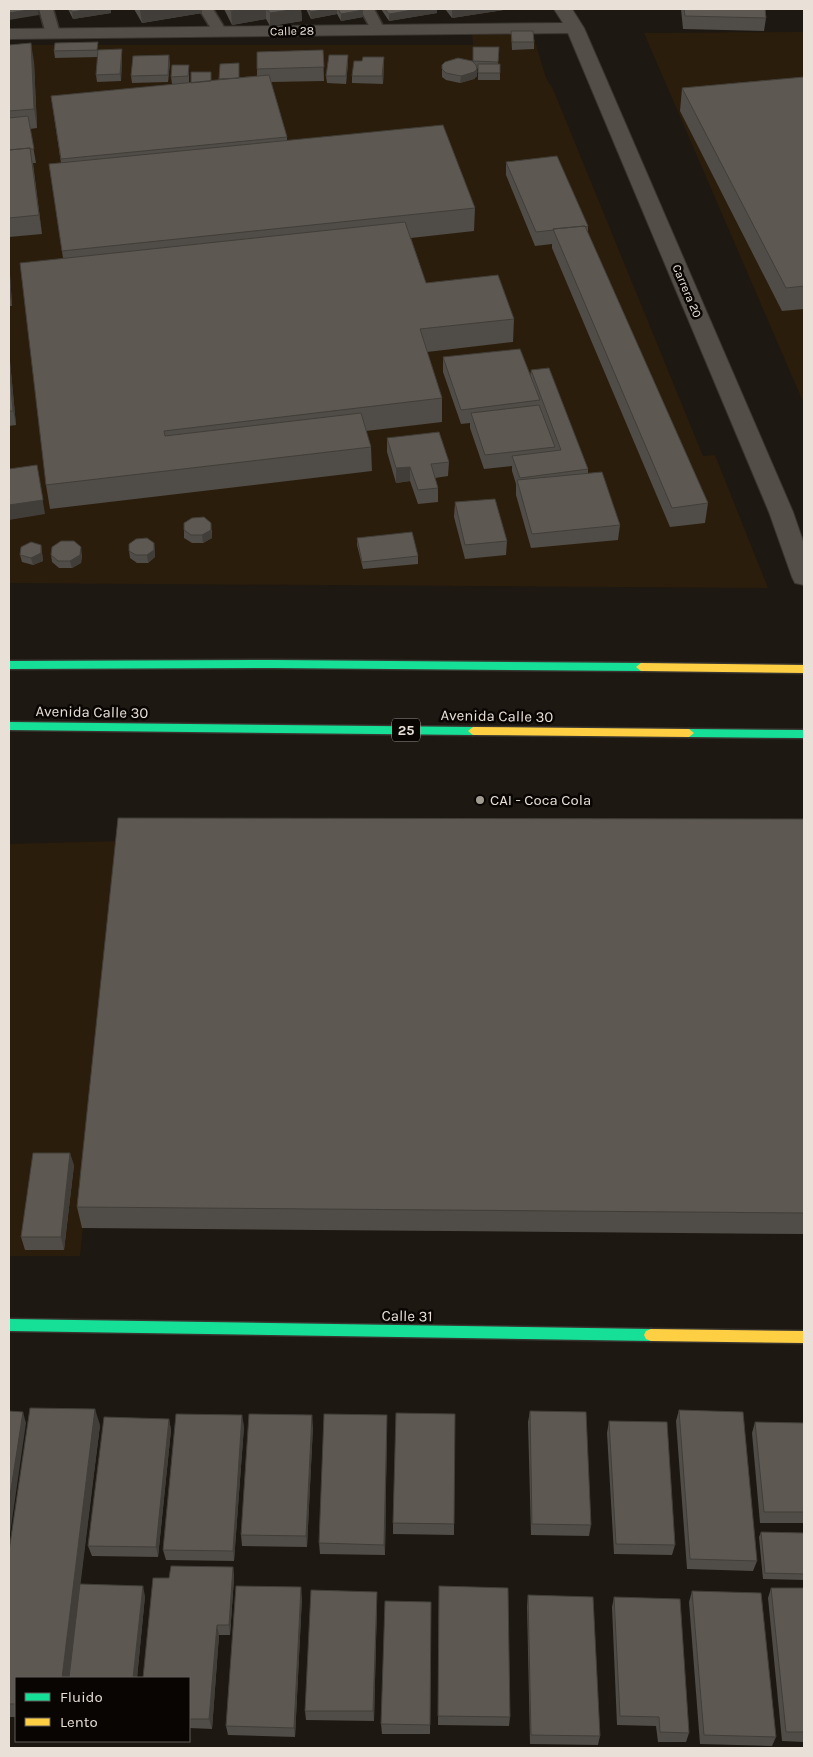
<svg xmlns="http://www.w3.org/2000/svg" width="813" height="1757" font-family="Karla,sans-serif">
<rect width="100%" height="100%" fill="#1d1811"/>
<path fill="#2b1d0c" d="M804,32V404L644,33Z
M472,34L533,35L546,78L553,89L703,456L715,455L768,588L9,583V45H473Z
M122,841L80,1256H9V844Z"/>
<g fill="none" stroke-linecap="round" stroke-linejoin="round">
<defs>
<path id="lane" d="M39,9H53L60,34L58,37H48L46,34Z
M199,9H213L227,32L225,35H215Z
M360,9H374L385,30L383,33H373Z"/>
<path id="street" d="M554,9H572L584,28L604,74L793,512L804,544V585L795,583L792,577L769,512L568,33L9,39V29L563,23Z"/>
<path id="fast" d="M273,660L641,663L646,667L641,671L273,668L9,669V661Z
M9,722L473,727L478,731L473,735L9,730Z
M689,729L804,730V738L689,737L684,733Z
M9,1319L651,1329L656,1331L658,1335L656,1339L651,1341L9,1331Z"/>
<path id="slow" d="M641,663L804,665V673L641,671L636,667Z
M473,727L689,729L694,733L689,737L473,735L468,731Z
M651,1329L804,1331V1343L651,1341L646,1339L644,1335L646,1331Z"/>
</defs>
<use href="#lane" stroke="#38342f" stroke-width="3"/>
<use href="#street" stroke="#38342f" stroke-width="2"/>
<use href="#fast" stroke="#38342f" stroke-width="3"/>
<use href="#slow" stroke="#38342f" stroke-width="3"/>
<use href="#lane" fill="#534e48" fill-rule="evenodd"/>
<use href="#street" fill="#534e48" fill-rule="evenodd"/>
<use href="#fast" fill="#16e098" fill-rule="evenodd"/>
<use href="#slow" fill="#ffcf43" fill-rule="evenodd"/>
</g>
<path fill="#504c47" d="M68,9H111V13L73,19Z
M134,9H202V13L142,23Z
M224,9H301L302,21L270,26L266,19L232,25Z
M306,9H362L363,17L341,21L337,14L311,19Z
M381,9H437V13L389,21Z
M445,9H510L452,18Z
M681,9H765L766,18L764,31L683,29Z
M511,31L534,42V49L512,50Z
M9,45L34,62L37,128L30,129L36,163H33L42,234L9,237Z
M499,47L498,64H500V80H478V68H477V76L474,79L460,83L446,80L442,77V65L472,61Z
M99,50L122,56L121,81L97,82L96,75L98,57L55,58L54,51Z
M323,50L324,81L271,82L287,137V140L475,208L474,231L411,238L426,283L514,319L513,342L427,352L442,398V422L366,431L371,447L372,471L50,509L46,485L63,258L49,164L61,163L51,96L178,84H172L171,77L189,72V83L219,80V79L257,76V52Z
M348,55V63L346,84L327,83L326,76Z
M384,57L383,84L352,83V76L362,61Z
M170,62L168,82L132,83L131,76Z
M804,77V309L782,311L680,111L682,88Z
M506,162L588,226V233L708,503L705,523L670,527L552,248V244L535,246L506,175Z
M9,259L12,306H9Z
M9,351L16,425L9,426Z
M443,357L530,376L531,370L588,469V474L620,525L618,540L531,548L516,495V484L512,471V466L484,469L470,428V423L461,424L443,372Z
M387,438L449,462L448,476L435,478L438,488V502L418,504L410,481L396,483L387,452Z
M455,502L507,541L506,555L465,559L454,517Z
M184,530H212V538L203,543H192L184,538Z
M357,538L418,556V564L363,569L357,545Z
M154,543L155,557L148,563H137L130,558L129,551Z
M41,545L43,561L33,565L22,562L20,555Z
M51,555H82L81,563L72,568H59L52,562Z
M804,819V1234L82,1228L77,1207Z
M74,1165L64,1250H25L21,1237Z
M679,1410L757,1561L753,1571L687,1569L676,1421Z
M530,1411L591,1525L589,1536L531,1535L528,1422Z
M387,1415L385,1555L320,1554L319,1543Z
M169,1419L171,1430L158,1557L92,1556L88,1546Z
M609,1421L675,1545L672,1555L614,1554L607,1433Z
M755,1422L804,1426V1523H760L752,1433Z
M100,1425L80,1584L145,1596L137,1678H16V1717H9V1551Z
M244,1426L234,1561L166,1560L163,1550Z
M313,1426L307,1547L242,1546L241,1535Z
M393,1523L454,1524V1535L393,1534Z
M761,1532L804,1533V1580L763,1579L759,1537Z
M233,1567L234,1578L230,1635H219L212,1729L189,1728V1678L169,1578Z
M771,1588H804V1742L782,1741L768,1598Z
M692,1591L776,1737L772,1746L700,1744L689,1602Z
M528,1595L600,1736L598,1745L530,1744L527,1606Z
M302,1597L295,1737L228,1735L226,1726Z
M439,1597L510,1717L509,1726L438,1725Z
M614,1597L689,1733L686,1742H658L656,1726L617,1725L612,1607Z
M377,1602L374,1721L306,1720L305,1711Z
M431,1602L430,1734H382L381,1724Z"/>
<path fill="#413e39" d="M35,9H38L39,15L9,20V13Z
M90,9H111V13L73,19L72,12Z
M145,9H202V13L142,23L140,10Z
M247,9H266V19L232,25L231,11Z
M297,9H301L302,21L270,26V13Z
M328,9H337V14L311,19L310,12Z
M419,9H437V13L389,21V14Z
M452,9H510L452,18Z
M363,10V17L341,21V14Z
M31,43L34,62L37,128L34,109Z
M122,49V56L121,81L120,74Z
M169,55L170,62L168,82V75Z
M348,55V63L346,84V76Z
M384,57V65L383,84L382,76Z
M477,69V76L474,79L460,83L461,76Z
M30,148L33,167L42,234L39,215Z
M9,259L12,306L9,292Z
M9,351L16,425L13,411L9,362Z
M37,465L45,514L9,520V505Z
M410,467V481L396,483V468Z
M211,523L212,538L203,543L202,535Z
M154,543L155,557L148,563L147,555Z
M41,545L43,561L33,565L31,558Z
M81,547L82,555L81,563L72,568L70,561Z
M70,1153L74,1165L64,1250L61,1237Z
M95,1409L100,1425L69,1678H62Z
M23,1412L26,1423L10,1534L9,1531V1502Z
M242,1415L244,1426L234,1561L233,1551Z
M312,1415L313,1426L307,1547L306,1536Z
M387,1415V1426L385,1555L384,1545Z
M169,1419L171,1430L158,1557L156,1547Z
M233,1567L234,1578L230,1635L229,1625Z
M143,1586L145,1596L137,1678H133Z
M301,1587L302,1597L295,1737L294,1728Z
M377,1592V1602L374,1721L373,1711Z
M217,1625L219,1635L212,1729L209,1719Z"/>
<path fill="#5d5852" stroke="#413e39" d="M9,9H35L9,13Z
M70,9H90L72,12Z
M230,9H247L231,11Z
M267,9H297L270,13Z
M309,9H328L310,12Z
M338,9H362L363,10L341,14Z
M385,9H419L389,14Z
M684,9H765L766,18L685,16Z
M511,31H533L534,42H512Z
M98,42L97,50L54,51L55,43Z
M31,43L34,109L9,111V45Z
M473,47H499L498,62L473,61Z
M122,49L120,74L96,75L98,50Z
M323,50L324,67L257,69V52Z
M169,55L168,75L131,76L133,56Z
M329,55H348L346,76H326Z
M363,57H384L382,76H352L354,61H362Z
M458,58L472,61L476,65L477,69L474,72L461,76L446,73L442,69V65L445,62Z
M239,63V78L219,79L220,64Z
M478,64H500V73H478Z
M172,65H189L188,76L171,77Z
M191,72H211V81L191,83Z
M269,75L287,137L61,159L51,96Z
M804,77V286L786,288L682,88Z
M28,116L34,149H31L30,148L9,150V118Z
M443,125L475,208L62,251L49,164Z
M30,148L39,215L9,218V150Z
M557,156L588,226L585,227V226L553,229L554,230L536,232L506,162Z
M405,222L426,283L498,275L514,319L420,329L442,398L164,431L165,436L361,413L371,447L46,485L20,263Z
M585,226L708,503L672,508L553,229Z
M520,349L540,400L461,410L443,357Z
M9,362L13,411H9Z
M549,368L588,469L520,478L512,456L561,450L531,370Z
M539,405L555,447L485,455L471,413Z
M439,432L449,462L431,464L438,488L418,490L410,467L396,468L387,438Z
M37,465L43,500L9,505V469Z
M602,472L620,525L532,534L517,480Z
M495,499L507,541L465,545L455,502Z
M204,517L211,523V530L202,535H191L184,530V523L192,518Z
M412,532L418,556L362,562L357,538Z
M147,538L154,543V550L147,555H136L129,551V544L136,539Z
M61,541H74L81,547L80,555L70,561H58L51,555L52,547Z
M31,542L41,545V553L31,558L20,555L21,547Z
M118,818L804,819V1213L77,1207Z
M33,1153H70L61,1237H21Z
M30,1408L95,1409L62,1678H16V1704H9V1551Z
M679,1410L743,1412L757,1561L690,1559Z
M9,1411L23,1412L9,1502Z
M530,1411L586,1412L591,1525L532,1524Z
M396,1413L455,1414L454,1524L393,1523Z
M176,1414L242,1415L233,1551L163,1550Z
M249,1414L312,1415L306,1536L241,1535Z
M324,1414L387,1415L384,1545L319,1543Z
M104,1417L169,1419L156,1547L88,1546Z
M609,1421L667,1422L675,1545L616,1544Z
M755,1422L804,1423V1512H764Z
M761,1532L804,1533V1574L765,1573Z
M171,1566L233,1567L229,1625H217L209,1719H189V1678H143L153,1578H169Z
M80,1584L143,1586L133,1678H69Z
M236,1586L301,1587L294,1728L226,1726Z
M439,1586L508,1588L510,1717L438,1716Z
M771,1588H804V1732H786Z
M311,1590L377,1592L373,1711H305Z
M692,1591L761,1593L776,1737L704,1735Z
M528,1595L593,1597L600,1736L531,1735Z
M614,1597L680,1599L689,1733L660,1732L659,1717L620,1716Z
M385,1601L431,1602L430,1725L381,1724Z"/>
<circle fill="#a29b92" stroke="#090502" stroke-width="2" cx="480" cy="800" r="5"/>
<g text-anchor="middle" stroke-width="5" stroke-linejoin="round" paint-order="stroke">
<g font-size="12" fill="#e9e1d8" stroke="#090502">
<text transform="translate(292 31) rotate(-1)" y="4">Calle 28</text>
<text transform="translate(687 291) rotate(67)" y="4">Carrera 20</text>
</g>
<rect fill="#090502" stroke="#a69f98" stroke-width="1" x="392" y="718.5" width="28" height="23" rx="4"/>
<g font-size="14" font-weight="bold" fill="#e9e1d8">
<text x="406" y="735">25</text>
</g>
<g font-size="15" fill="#e9e1d8" stroke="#090502">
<text transform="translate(92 712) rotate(1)" y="5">Avenida Calle 30</text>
<text transform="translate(497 716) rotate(1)" y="5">Avenida Calle 30</text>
<text transform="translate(407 1316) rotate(1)" y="5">Calle 31</text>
</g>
<g font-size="15" fill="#e9e1d8" stroke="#090502" text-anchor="start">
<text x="490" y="805">CAI - Coca Cola</text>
</g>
</g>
<rect width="813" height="1757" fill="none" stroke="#e9e1d8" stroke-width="20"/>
<rect x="15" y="1677" width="175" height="65" fill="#090502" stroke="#635d58"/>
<rect x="25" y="1693" width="25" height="8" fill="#16e098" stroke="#635d58"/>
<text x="60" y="1702" font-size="15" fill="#e9e1d8">Fluido</text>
<rect x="25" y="1718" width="25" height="8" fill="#ffcf43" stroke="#635d58"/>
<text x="60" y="1727" font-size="15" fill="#e9e1d8">Lento</text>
</svg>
